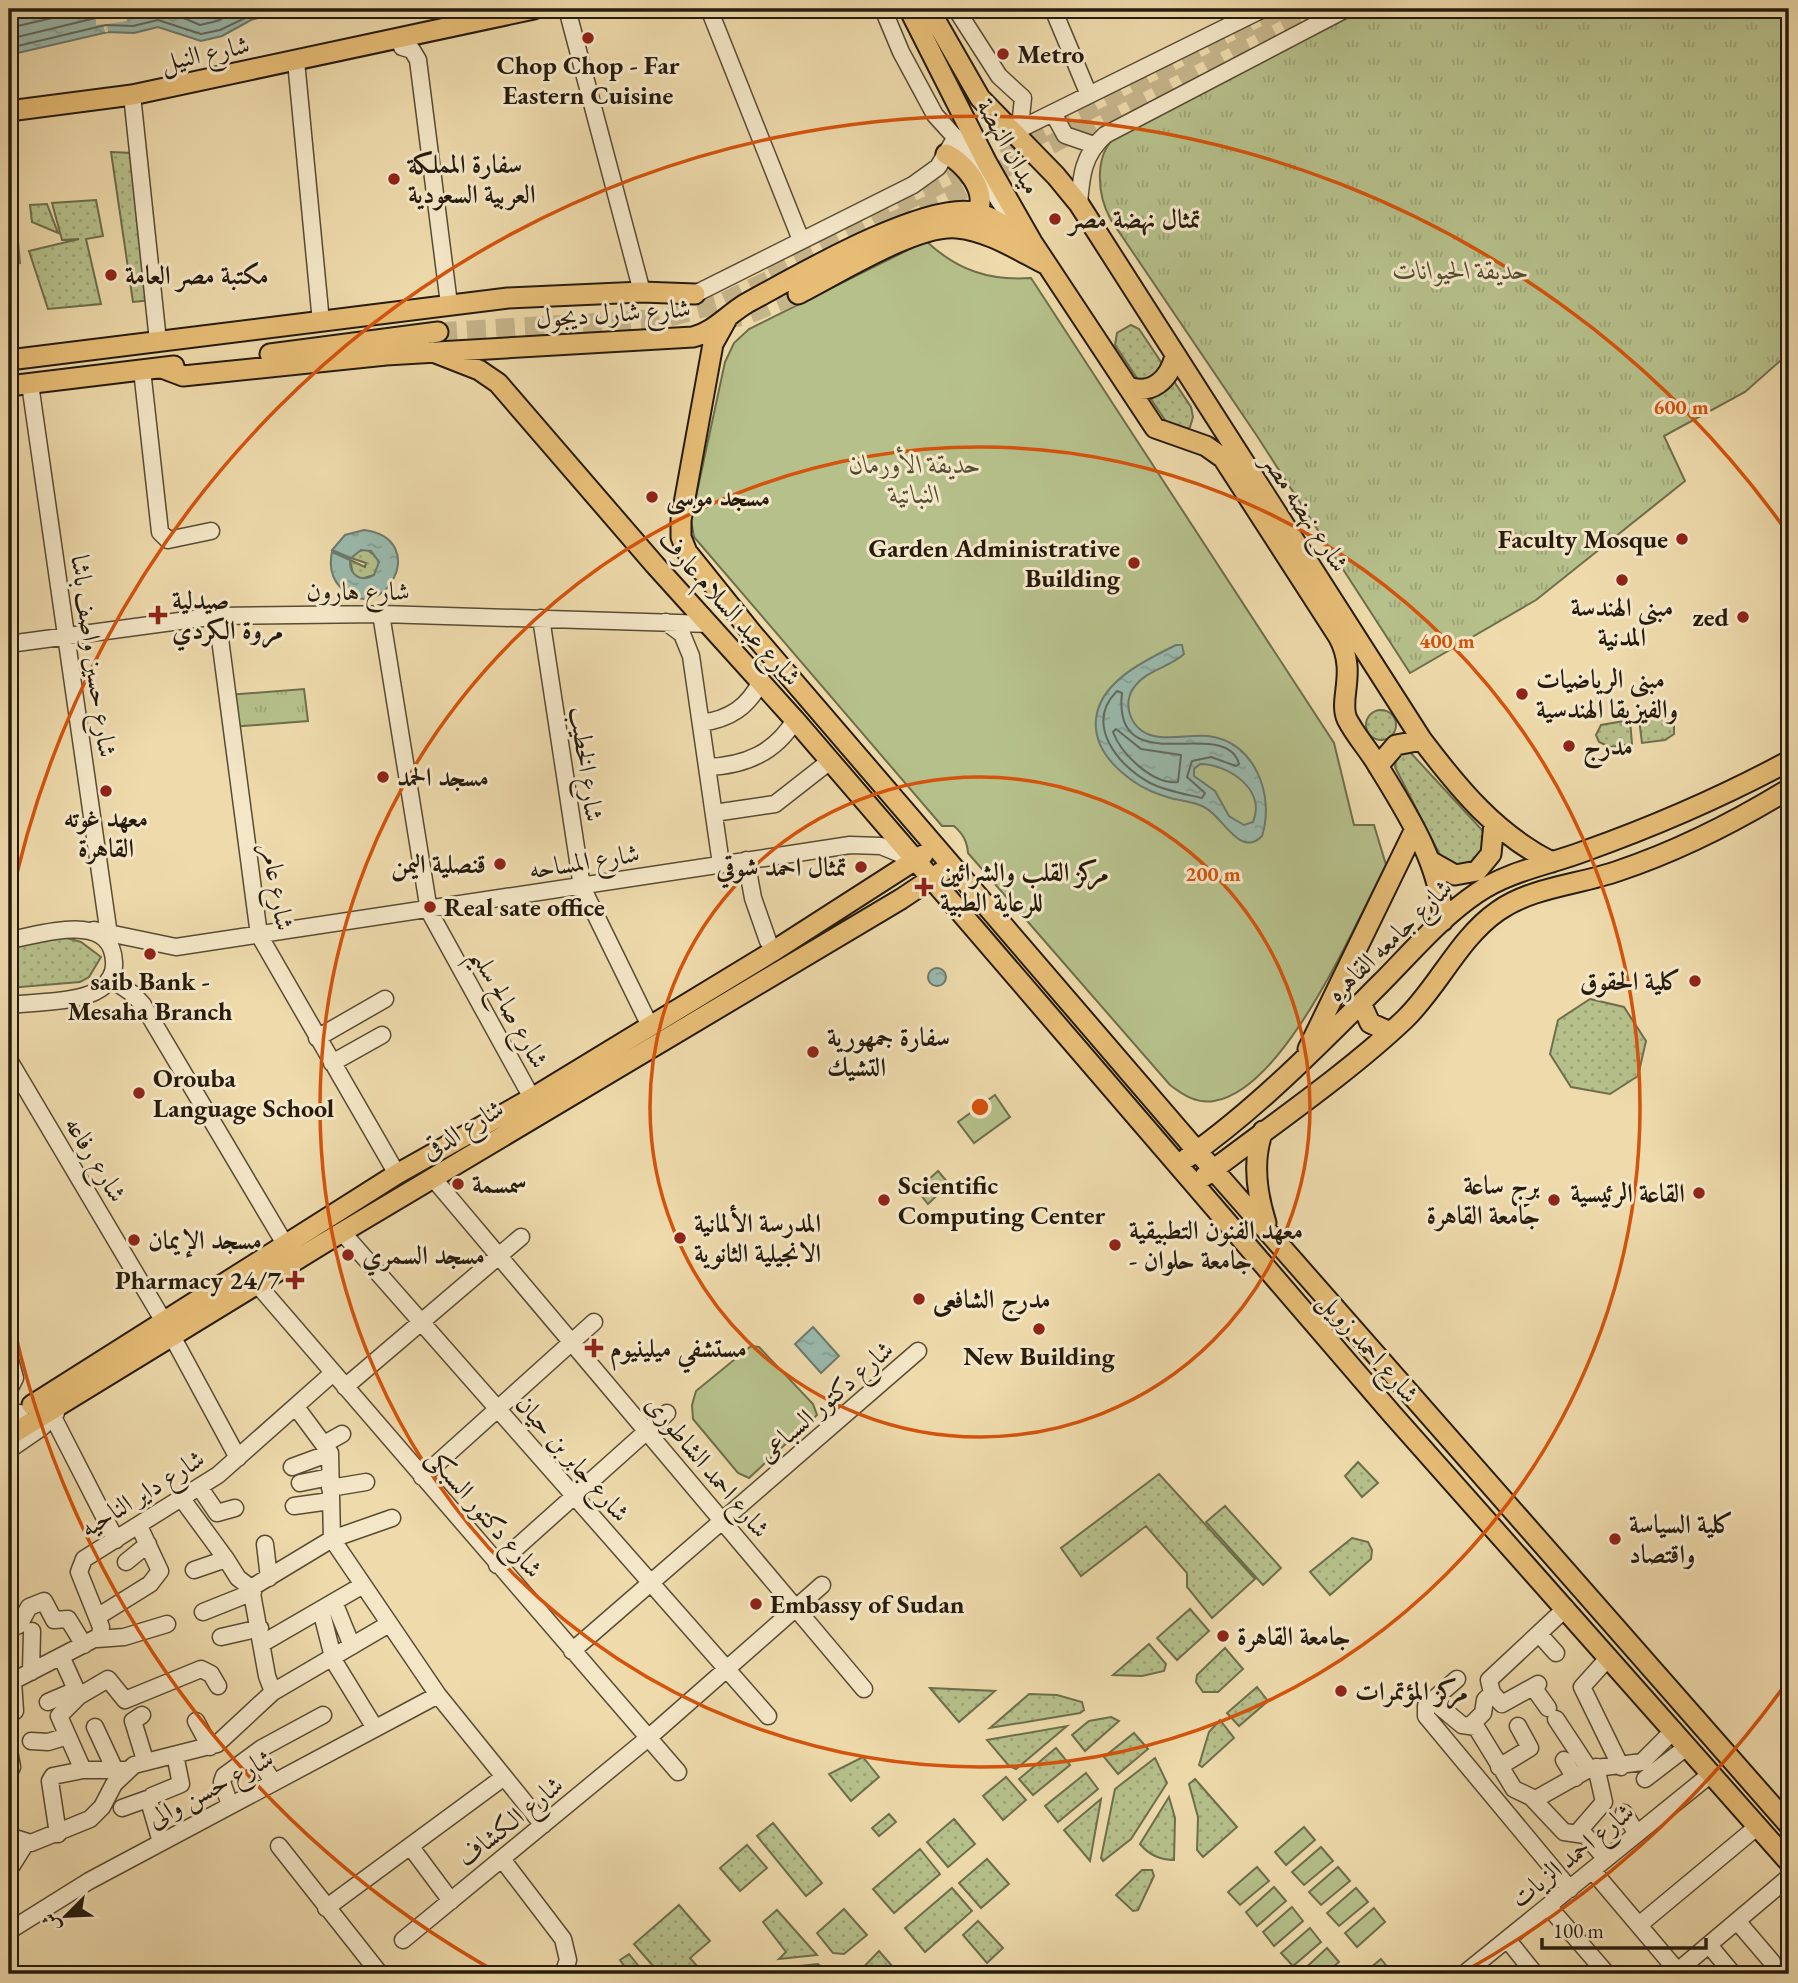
<svg xmlns="http://www.w3.org/2000/svg" width="1798" height="1983" font-family="'EB Garamond',Amiri,serif">
<defs>
<pattern id="grass-dots" width="8" height="8" patternUnits="userSpaceOnUse" patternTransform="scale(1.75)"><rect width="8" height="8" fill="#b6c08b"/><path d="M2 2h.1M6 6h.1" fill="none" stroke="#9ca477" stroke-width="1.8" stroke-linecap="round"/></pattern>
<pattern id="park-tufts" width="24" height="20" patternUnits="userSpaceOnUse" patternTransform="scale(1.75)"><rect width="24" height="20" fill="#b6c08b"/><path d="M3 7l-1-3M5 7V3M7 7l1-3M15 17l-1-3M17 17v-4M19 17l1-3" fill="none" stroke="#9ca477"/></pattern>
<pattern id="water-ripples" width="26" height="14" patternUnits="userSpaceOnUse" patternTransform="scale(1.75)"><rect width="26" height="14" fill="#9abaae"/><path d="M2 4q2-2 4 0t4 0M15 11q2-2 4 0t4 0" fill="none" stroke="#859f94"/></pattern>
</defs>
<rect width="100%" height="100%" fill="#eedaab"/>
<filter id="stains"><feTurbulence type="fractalNoise" baseFrequency=".00286" numOctaves="4"/><feColorMatrix values="0 0 0 0 .2 0 0 0 0 .09 0 0 0 0 .02 0 0 0 .5 -.17"/></filter>
<radialGradient id="worn" r=".72"><stop offset=".6" stop-color="#630" stop-opacity="0"/><stop offset="1" stop-color="#630" stop-opacity=".3"/></radialGradient>
<path fill="url(#grass-dots)" stroke="#6e6e4c" stroke-width="2" d="M111,152L133,153L152,300L133,302Z
M96,200L103,236L86,239L101,304L48,309L29,251L79,239L62,240L52,203Z
M47,204L58,233L32,222L30,205Z
M1131,325L1139,329L1191,407L1193,417L1190,427L1181,433L1171,429L1115,345L1117,333Z
M366,549L378,558L379,567L374,575L361,579L353,574L350,560L365,567L366,563L351,558L356,552Z
M1366 725a15 15 0 1 1 30 0a15 15 0 1 1-30 0Z
M1662,716L1674,723V734L1665,740L1642,743L1639,719Z
M1630,720L1632,744L1610,747L1599,742L1596,735L1601,725Z
M1409,751L1482,830L1484,835L1481,859L1458,868L1441,857L1395,767L1397,755Z
M63,937L81,942L101,957L89,977L80,982L9,988V946Z
M1590,999L1624,1007L1646,1041L1638,1076L1610,1094L1571,1087L1550,1054L1558,1020Z
M1358,1462L1378,1483L1362,1497L1345,1476Z
M1159,1474L1255,1579L1212,1618L1187,1587V1573L1146,1526L1081,1576L1061,1548Z
M1225,1506L1281,1568L1263,1585L1206,1522Z
M1352,1538L1368,1542L1372,1550L1371,1559L1330,1595L1310,1572Z
M1190,1609L1209,1631L1177,1660L1157,1638Z
M1149,1644L1166,1664L1164,1671L1142,1676L1113,1675Z
M1225,1648L1243,1669L1218,1692H1203L1196,1682L1197,1675Z
M1257,1687L1268,1701L1239,1726L1227,1713Z
M930,1688L995,1691L959,1722Z
M1029,1694L1057,1695L1082,1702L1084,1710L1080,1713L990,1728Z
M1111,1717L1119,1721L1085,1751L1072,1735L1089,1721Z
M1220,1720L1234,1738L1202,1767L1199,1765L1209,1732Z
M1067,1726L1016,1769L1009,1766L987,1740Z
M1134,1733L1148,1749L1118,1774L1104,1757Z
M1056,1748L1070,1765L1033,1795L1019,1779Z
M863,1757L879,1777L851,1801L829,1774Z
M1155,1758L1167,1783L1131,1839L1103,1861L1101,1858L1115,1789Z
M1086,1773L1098,1789L1058,1822L1045,1806Z
M1006,1777L1026,1800L1003,1820L983,1796Z
M1195,1779L1237,1827L1203,1857L1197,1850L1198,1817L1189,1784Z
M1169,1797L1175,1818L1174,1860C1160,1860 1149,1855 1140,1844Z
M1101,1799L1090,1861L1064,1830Z
M889,1814L896,1822L879,1836L872,1828Z
M954,1819L975,1844L948,1867L927,1842Z
M773,1823L822,1883L806,1896L757,1836Z
M747,1845L767,1868L740,1891L720,1868Z
M920,1849L940,1874L894,1913L873,1889Z
M987,1859L1009,1884L981,1908L959,1883Z
M1142,1870H1152L1154,1876L1138,1910L1133,1911L1116,1895Z
M952,1888L972,1911L925,1952L905,1928Z
M679,1905L710,1941L690,1958L704,1974H660L634,1944Z
M844,1909L867,1935L844,1954L833,1953L817,1933Z
M777,1910L817,1955L779,1959L786,1952L763,1922Z
M978,1921L1003,1948L987,1963L963,1935Z
M879,1951L899,1974H857Z
M629,1954L645,1974H630L620,1960Z
M818,1964L823,1968L821,1974H776L771,1969Z"/>
<path fill="url(#park-tufts)" stroke="#6e6e4c" stroke-width="2" d="M1364,9H1789V353L1745,392L1664,436L1685,481L1536,600L1410,673L1257,436L1111,220C1097,195 1093,153 1118,135Z
M304,689L308,721L231,727L227,695Z"/>
<path fill="#b6c08b" stroke="#6e6e4c" stroke-width="2" d="M926,241C957,270 989,281 1031,278L1334,743L1354,825H1374L1386,865C1354,925 1286,1089 1214,1101C1197,1104 1183,1095 1170,1085L968,853C967,841 963,834 954,826H942L694,537L691,520L725,362L734,343L749,329Z
M995,1095L1010,1117L974,1143L958,1122Z
M938,1171L949,1184L928,1204L917,1190Z
M751,1346L759,1347L813,1404L817,1415L749,1478L738,1473L693,1419L692,1405L696,1391Z
M1304,1827L1315,1840L1286,1865L1275,1852Z
M1321,1847L1333,1861L1304,1885L1292,1872Z
M1257,1867L1269,1881L1240,1905L1228,1892Z
M1338,1867L1350,1881L1321,1905L1309,1892Z
M1274,1887L1286,1901L1257,1926L1246,1912Z
M1356,1888L1368,1902L1339,1926L1327,1913Z
M1292,1907L1303,1921L1274,1946L1263,1932Z
M1374,1908L1385,1922L1357,1947L1345,1933Z
M1310,1928L1321,1942L1293,1966L1281,1953Z
M1327,1948L1339,1962L1325,1974H1299Z
M1381,1959L1393,1974H1363Z"/>
<path fill="url(#water-ripples)" stroke="#6c7a6e" stroke-width="2" fill-rule="evenodd" d="M9,9H287L251,20L222,36L201,41L158,27L134,33L108,32L9,55Z
M17,231L20,263L9,264V232Z
M364,530C433,539 382,630 341,588C331,578 329,566 332,552L350,560C349,575 361,583 374,575L379,562L371,551L361,550L351,558L332,550L345,535Z
M1176,645H1182L1184,654C1170,667 1147,670 1135,686C1120,704 1132,732 1154,736C1172,740 1190,734 1208,736C1255,741 1275,796 1262,836C1240,859 1223,816 1204,807C1193,801 1179,801 1167,797C1135,788 1092,757 1096,719C1100,681 1146,660 1176,645ZM1200,764C1227,764 1267,789 1253,822L1244,825L1229,816L1215,791L1194,776V769Z
M928 977a9 9 0 1 1 18 0a9 9 0 1 1-18 0Z
M813,1327L839,1356L821,1373L795,1344Z"/>
<path fill="#eedaab" d="M127,15V21L107,24L108,32H105L103,24L96,25V19Z"/>
<g fill="none" stroke-linecap="round" stroke-linejoin="round">
<path stroke="#606a5e" stroke-width="2" d="M9,28L91,9
M9,39L104,16L133,17L157,12L172,13L200,25L217,21L240,9
M9,48L106,25L133,26L158,20L201,34L220,30L264,9
M1117,691L1122,693C1112,784 1226,714 1239,764L1236,766L1211,757L1192,761L1187,777L1205,793L1202,798C1185,794 1166,791 1150,783C1118,766 1084,724 1117,691Z
M1116,729L1141,749L1181,755L1178,782C1153,785 1121,754 1113,732Z"/>
<path stroke="#c6b48b" stroke-width="19" stroke-dasharray="19 10" stroke-linecap="butt" d="M894,221L960,191L1316,9
M768,270L1093,108L1283,9
M722,320L745,316L798,294
M438,332L666,318L719,304L788,271"/>
<defs>
<path id="minor" d="M567,9L642,292
M709,9L801,240
M883,9L901,52L935,115L964,147L1010,217
M956,9L999,76L1023,98L1021,117L1012,133
M1053,9L1089,95
M404,36L402,47L412,50L418,60L449,304
M296,61L321,322
M132,95L158,341
M1053,113L1065,135L1094,145
M1012,133L1263,9
M1079,204C1081,176 1083,155 1105,135L1346,9
M695,294L913,185L938,167L956,137
M142,370L160,532L168,540L211,531
M30,384L109,935
M381,614L429,911L532,1098
M217,616L259,935L397,1174
M541,618L582,887L650,1026
M666,622L682,634L691,656L721,864
M9,644L217,616L381,614L710,624
M701,723C730,719 748,707 761,681
M707,767C745,766 775,753 795,720
M714,813L775,804L830,761
M746,860L753,898L768,941
M94,930L176,947L850,845L881,846L913,859
M9,940C41,935 112,910 114,962C115,972 109,983 100,989C80,1003 33,1002 9,1005
M111,979L133,994L143,1005L285,1244
M317,1038L385,999
M9,1060L163,1320
M332,1063L382,1035
M433,1178L864,1689
M342,1232L768,1716
M257,1284L678,1772
M172,1336L238,1458
M9,1356L15,1378L9,1390
M345,1387L521,1237
M296,1407L330,1453L332,1539L438,1695L543,1825
M9,1417L20,1413
M53,1417L116,1540
M326,1443L342,1434
M9,1450L41,1428L56,1413
M292,1467L330,1453
M422,1477L594,1322
M300,1483L330,1477
M200,1488L217,1513L235,1508
M330,1488L366,1482
M182,1499L226,1559
M294,1506L330,1501
M265,1544L269,1578
M126,1562L148,1544
M497,1565L667,1413
M194,1570L226,1559L238,1578L251,1588L267,1676L273,1692
M251,1588L332,1539L392,1518
M334,1602L352,1646
M321,1610L333,1657
M203,1612L253,1592
M97,1617L150,1584L160,1571L139,1526
M9,1629L19,1625L29,1607L44,1601L54,1620L68,1619L84,1645
M1539,1634L1556,1653
M221,1637L260,1628
M97,1639L124,1637L167,1624
M263,1643L363,1585
M572,1651L918,1351
M61,1656L79,1696
M1609,1657L1582,1687L1621,1767
M332,1658L375,1728
M31,1672L32,1631
M1457,1679L1426,1706V1716L1570,1889
M13,1681L15,1711
M9,1683L100,1636L101,1627L79,1572L84,1559L218,1475L333,1373
M1533,1687L1548,1708
M1492,1693L1502,1704L1538,1684
M1432,1700L1462,1725L1476,1727L1514,1789L1531,1797L1564,1832L1585,1835L1606,1859
M48,1702L76,1690
M142,1715L133,1721L145,1760
M1556,1719L1589,1769
M196,1721L210,1747
M1471,1725L1483,1713L1485,1700L1492,1693L1489,1680L1566,1608
M95,1727L115,1770
M31,1741L48,1742L68,1736
M9,1751L12,1767L9,1773
M255,1753L273,1782
M1564,1760L1575,1778
M1499,1767L1530,1748L1518,1726
M83,1770L59,1716L79,1696L108,1679L125,1700L201,1669L211,1674L218,1686
M1645,1779L1688,1746
M1534,1800L1589,1769L1642,1762L1674,1730
M230,1805L222,1782L224,1776L262,1748L323,1715
M122,1808L150,1798
M1624,1813L1637,1834
M1578,1832L1604,1802L1596,1767
M58,1834L50,1781L53,1776L83,1770H126
M9,1836L31,1843L90,1819L102,1807L114,1784L134,1765L217,1744L273,1692L389,1624
M161,1842L149,1801L152,1796L181,1784L175,1755
M279,1846L380,1974
M410,1846L451,1901
M502,1859L563,1939L568,1960L563,1974
M9,1870L26,1843
M1592,1870L1680,1974
M1548,1906L1607,1974
M326,1908L504,1777
M1737,1921L1772,1962
M1639,1925L1758,1826
M9,1931L89,1881L438,1695
M1507,1939L1535,1974
M403,1940L647,1739L822,1585
M1709,1945L1733,1974
M1464,1974L1712,1773
M1674,1974L1789,1877"/>
<path id="major" d="M909,9L987,163L1032,242L1155,428L1206,446L1223,458L1338,636C1358,672 1338,699 1347,719C1355,735 1368,749 1377,764C1407,813 1440,863 1443,921
M929,9L980,98L1056,176L1079,204L1422,740C1459,789 1497,835 1552,862
M9,111L132,95L534,9
M946,154C964,162 989,192 977,212
M798,294C836,275 916,224 957,228C989,231 1019,251 1047,265
M728,317L713,344L681,520V537L687,552L752,633L1197,1151L1789,1825
M433,352L479,370L498,383L655,565L795,720L1392,1414L1789,1862
M270,354L438,332
M9,360L508,298L642,292L695,294
M162,368L183,376L386,355L693,337C714,332 728,314 747,303C795,277 923,202 974,212C992,215 1014,233 1031,241
M9,386L174,366
M1128,387C1152,395 1169,380 1175,356
M1378,766L1396,745L1422,740
M1432,862L1455,875L1477,871L1491,854L1494,823
M1361,1003L1370,1023L1390,1032
M1308,1049L1415,829
M1263,1131C1252,1160 1257,1194 1266,1223
M1187,1158C1258,1108 1318,1046 1380,984C1411,953 1440,918 1477,893C1509,871 1548,865 1585,851C1655,826 1724,796 1789,761
M1205,1176C1269,1127 1347,1074 1405,1019C1439,986 1459,938 1498,911C1532,887 1578,885 1618,871C1678,851 1735,822 1789,789
M32,1405L397,1174L532,1098L772,952L923,855
M9,1436L324,1243L901,899L943,871"/>
</defs>
<use href="#minor" stroke="#584b34" stroke-width="19"/>
<use href="#major" stroke="#261b0d" stroke-width="23"/>
<use href="#minor" stroke="#f4e7c8" stroke-width="16"/>
<use href="#major" stroke="#e7bd76" stroke-width="19"/>
</g>
<g fill="none" stroke="#d5530c" stroke-width="3.5">
<circle cx="980" cy="1107" r="330"/>
<circle cx="980" cy="1107" r="660"/>
<path d="M1787 1682A991 991 0 0 1 1460 1974M500 1974A991 991 0 0 1 9 1305M9 909A991 991 0 0 1 1787 532"/>
</g>
<g fill="#8f2418" stroke="#f4e7c8" stroke-width="2.5">
<circle cx="588" cy="38" r="7"/>
<circle cx="1003" cy="54" r="7"/>
<circle cx="394" cy="179" r="7"/>
<circle cx="1055" cy="219" r="7"/>
<circle cx="111" cy="275" r="7"/>
<circle cx="652" cy="497" r="7"/>
<circle cx="1682" cy="539" r="7"/>
<circle cx="1134" cy="563" r="7"/>
<circle cx="1622" cy="580" r="7"/>
<path d="M154.5 604.5h7v7h7v7h-7v7h-7v-7h-7v-7h7z"/>
<circle cx="1743" cy="617" r="7"/>
<circle cx="1522" cy="694" r="7"/>
<circle cx="1569" cy="746" r="7"/>
<circle cx="383" cy="777" r="7"/>
<circle cx="106" cy="791" r="7"/>
<circle cx="500" cy="864" r="7"/>
<circle cx="861" cy="867" r="7"/>
<path d="M920.5 876.5h7v7h7v7h-7v7h-7v-7h-7v-7h7z"/>
<circle cx="430" cy="907" r="7"/>
<circle cx="150" cy="954" r="7"/>
<circle cx="1695" cy="981" r="7"/>
<circle cx="813" cy="1052" r="7"/>
<circle cx="139" cy="1093" r="7"/>
<circle cx="458" cy="1184" r="7"/>
<circle cx="1699" cy="1193" r="7"/>
<circle cx="884" cy="1200" r="7"/>
<circle cx="1554" cy="1200" r="7"/>
<circle cx="680" cy="1238" r="7"/>
<circle cx="134" cy="1240" r="7"/>
<circle cx="1115" cy="1245" r="7"/>
<circle cx="348" cy="1255" r="7"/>
<path d="M291.5 1269.5h7v7h7v7h-7v7h-7v-7h-7v-7h7z"/>
<circle cx="919" cy="1299" r="7"/>
<circle cx="1039" cy="1329" r="7"/>
<path d="M590.5 1337.5h7v7h7v7h-7v7h-7v-7h-7v-7h7z"/>
<circle cx="1615" cy="1539" r="7"/>
<circle cx="756" cy="1604" r="7"/>
<circle cx="1223" cy="1636" r="7"/>
<circle cx="1341" cy="1691" r="7"/>
</g>
<g text-anchor="middle" stroke-width="6" stroke-linejoin="round" paint-order="stroke">
<g font-size="26" fill="#261b0d" stroke="#f4e7c8">
<text transform="translate(205 53) rotate(-12)" y="9">شارع النيل</text>
<text transform="translate(1009 146) rotate(61)" y="9">ميدان النهضة</text>
<text transform="translate(613 313) rotate(-4)" y="9">شارع شارل ديجول</text>
<text transform="translate(1306 512) rotate(57)" y="9">شارع نهضه مصر</text>
<text x="358" y="600">شارع هارون</text>
<text transform="translate(730 608) rotate(48)" y="9">شارع عبد السلام عارف</text>
<text transform="translate(94 656) rotate(82)" y="9">شارع حسين واصف باشا</text>
<text transform="translate(587 764) rotate(82)" y="9">شارع الخطيب</text>
<text transform="translate(584 861) rotate(-9)" y="9">شارع المساحه</text>
<text transform="translate(278 887) rotate(80)" y="9">شارع عامر</text>
<text transform="translate(1389 940) rotate(-44)" y="9">شارع جامعه القاهره</text>
<text transform="translate(510 1008) rotate(61)" y="9">شارع صالح سليم</text>
<text transform="translate(462 1129) rotate(-31)" y="9">شارع الدقى</text>
<text transform="translate(96 1159) rotate(59)" y="9">شارع رفاعه</text>
<text transform="translate(1369 1347) rotate(49)" y="9">شارع احمد زويل</text>
<text transform="translate(825 1401) rotate(-41)" y="9">شارع دكتور السباعى</text>
<text transform="translate(573 1458) rotate(49)" y="9">شارع جابر بن حيان</text>
<text transform="translate(708 1466) rotate(50)" y="9">شارع احمد الشاطورى</text>
<text transform="translate(142 1493) rotate(-32)" y="9">شارع داير الناحيه</text>
<text transform="translate(485 1513) rotate(49)" y="9">شارع دكتور السبكى</text>
<text transform="translate(210 1788) rotate(-28)" y="9">شارع حسن والى</text>
<text transform="translate(510 1821) rotate(-39)" y="9">شارع الكشاف</text>
<text transform="translate(1572 1855) rotate(-39)" y="9">شارع احمد الزيات</text>
</g>
<g font-size="26" font-weight="bold" fill="#261b0d" stroke="#f4e7c8" text-anchor="start">
<text x="1017" y="63">Metro</text>
<text x="588" y="74" text-anchor="middle">Chop Chop - Far<tspan x="588" dy="30">Eastern Cuisine</tspan></text>
<text x="408" y="173">سفارة المملكة<tspan x="408" dy="30">العربية السعودية</tspan></text>
<text x="1069" y="228">تمثال نهضة مصر</text>
<text x="125" y="284">مكتبة مصر العامة</text>
<text x="666" y="506">مسجد موسى</text>
<text x="1668" y="548" text-anchor="end">Faculty Mosque</text>
<text x="1120" y="557" text-anchor="end">Garden Administrative<tspan x="1120" dy="30">Building</tspan></text>
<text x="172" y="609">صيدلية<tspan x="172" dy="30">مروة الكردي</tspan></text>
<text x="1622" y="616" text-anchor="middle">مبنى الهندسة<tspan x="1622" dy="30">المدنية</tspan></text>
<text x="1729" y="626" text-anchor="end">zed</text>
<text x="1536" y="688">مبنى الرياضيات<tspan x="1536" dy="30">والفيزيقا الهندسية</tspan></text>
<text x="1583" y="755">مدرج</text>
<text x="397" y="786">مسجد الحمد</text>
<text x="106" y="827" text-anchor="middle">معهد غوته<tspan x="106" dy="30">القاهرة</tspan></text>
<text x="486" y="873" text-anchor="end">قنصلية اليمن</text>
<text x="847" y="876" text-anchor="end">تمثال احمد شوقي</text>
<text x="940" y="881">مركز القلب والشرائين<tspan x="940" dy="30">للرعاية الطبية</tspan></text>
<text x="444" y="916">Real sate office</text>
<text x="150" y="990" text-anchor="middle">saib Bank -<tspan x="150" dy="30">Mesaha Branch</tspan></text>
<text x="1681" y="990" text-anchor="end">كلية الحقوق</text>
<text x="827" y="1046">سفارة جمهورية<tspan x="827" dy="30">التشيك</tspan></text>
<text x="153" y="1087">Orouba<tspan x="153" dy="30">Language School</tspan></text>
<text x="472" y="1193">سمسمة</text>
<text x="898" y="1194">Scientific<tspan x="898" dy="30">Computing Center</tspan></text>
<text x="1540" y="1194" text-anchor="end">برج ساعة<tspan x="1540" dy="30">جامعة القاهرة</tspan></text>
<text x="1685" y="1202" text-anchor="end">القاعة الرئيسية</text>
<text x="694" y="1232">المدرسة الألمانية<tspan x="694" dy="30">الانجيلية الثانوية</tspan></text>
<text x="1129" y="1239">معهد الفنون التطبيقية<tspan x="1129" dy="30">- جامعة حلوان</tspan></text>
<text x="148" y="1249">مسجد الإيمان</text>
<text x="362" y="1264">مسجد السمري</text>
<text x="281" y="1289" text-anchor="end">Pharmacy 24/7</text>
<text x="933" y="1308">مدرج الشافعى</text>
<text x="610" y="1357">مستشفي ميلينيوم</text>
<text x="1039" y="1365" text-anchor="middle">New Building</text>
<text x="1629" y="1533">كلية السياسة<tspan x="1629" dy="30">واقتصاد</tspan></text>
<text x="770" y="1613">Embassy of Sudan</text>
<text x="1237" y="1645">جامعة القاهرة</text>
<text x="1355" y="1700">مركز المؤتمرات</text>
</g>
<g font-size="26" font-style="italic" fill="#514d33" stroke="#f4e7c8">
<text x="1461" y="279">حديقة الحيوانات</text>
<text x="915" y="473">حديقة الأورمان<tspan x="915" dy="30">النباتية</tspan></text>
</g>
</g>
<circle cx="980" cy="1107" r="10" fill="#d5530c" stroke="#f4e7c8" stroke-width="3.5"/>
<g font-size="21" text-anchor="middle" font-weight="bold" fill="#d5530c" stroke="#f4e7c8" stroke-width="6" stroke-linejoin="round" paint-order="stroke">
<text x="1681" y="414">600 m</text>
<text x="1447" y="648">400 m</text>
<text x="1213" y="881">200 m</text>
</g>
<rect width="1798" height="1983" fill="none" stroke="#eedaab" stroke-width="35"/>
<rect x="10" y="10" width="1777" height="1962" fill="none" stroke="#261b0d" stroke-width="3.5"/>
<rect x="18" y="18" width="1763" height="1948" fill="none" stroke="#261b0d" stroke-width="2"/>
<g transform="translate(66 1916) rotate(246)" stroke="#f4e7c8" stroke-width="5" paint-order="stroke">
<path d="M0-5L12 26L0 18L-12 26Z" fill="#261b0d"/>
<text y="-10" font-size="19" font-weight="bold" text-anchor="middle" fill="#261b0d">ش</text>
</g>
<path d="M1542 1938v10h164v-10" fill="none" stroke="#261b0d" stroke-width="3.5"/>
<text x="1553" y="1938" font-size="21" fill="#261b0d" stroke="#f4e7c8" stroke-width="5" paint-order="stroke">100 m</text>
<rect width="100%" height="100%" filter="url(#stains)"/>
<rect width="100%" height="100%" fill="url(#worn)"/>
</svg>
